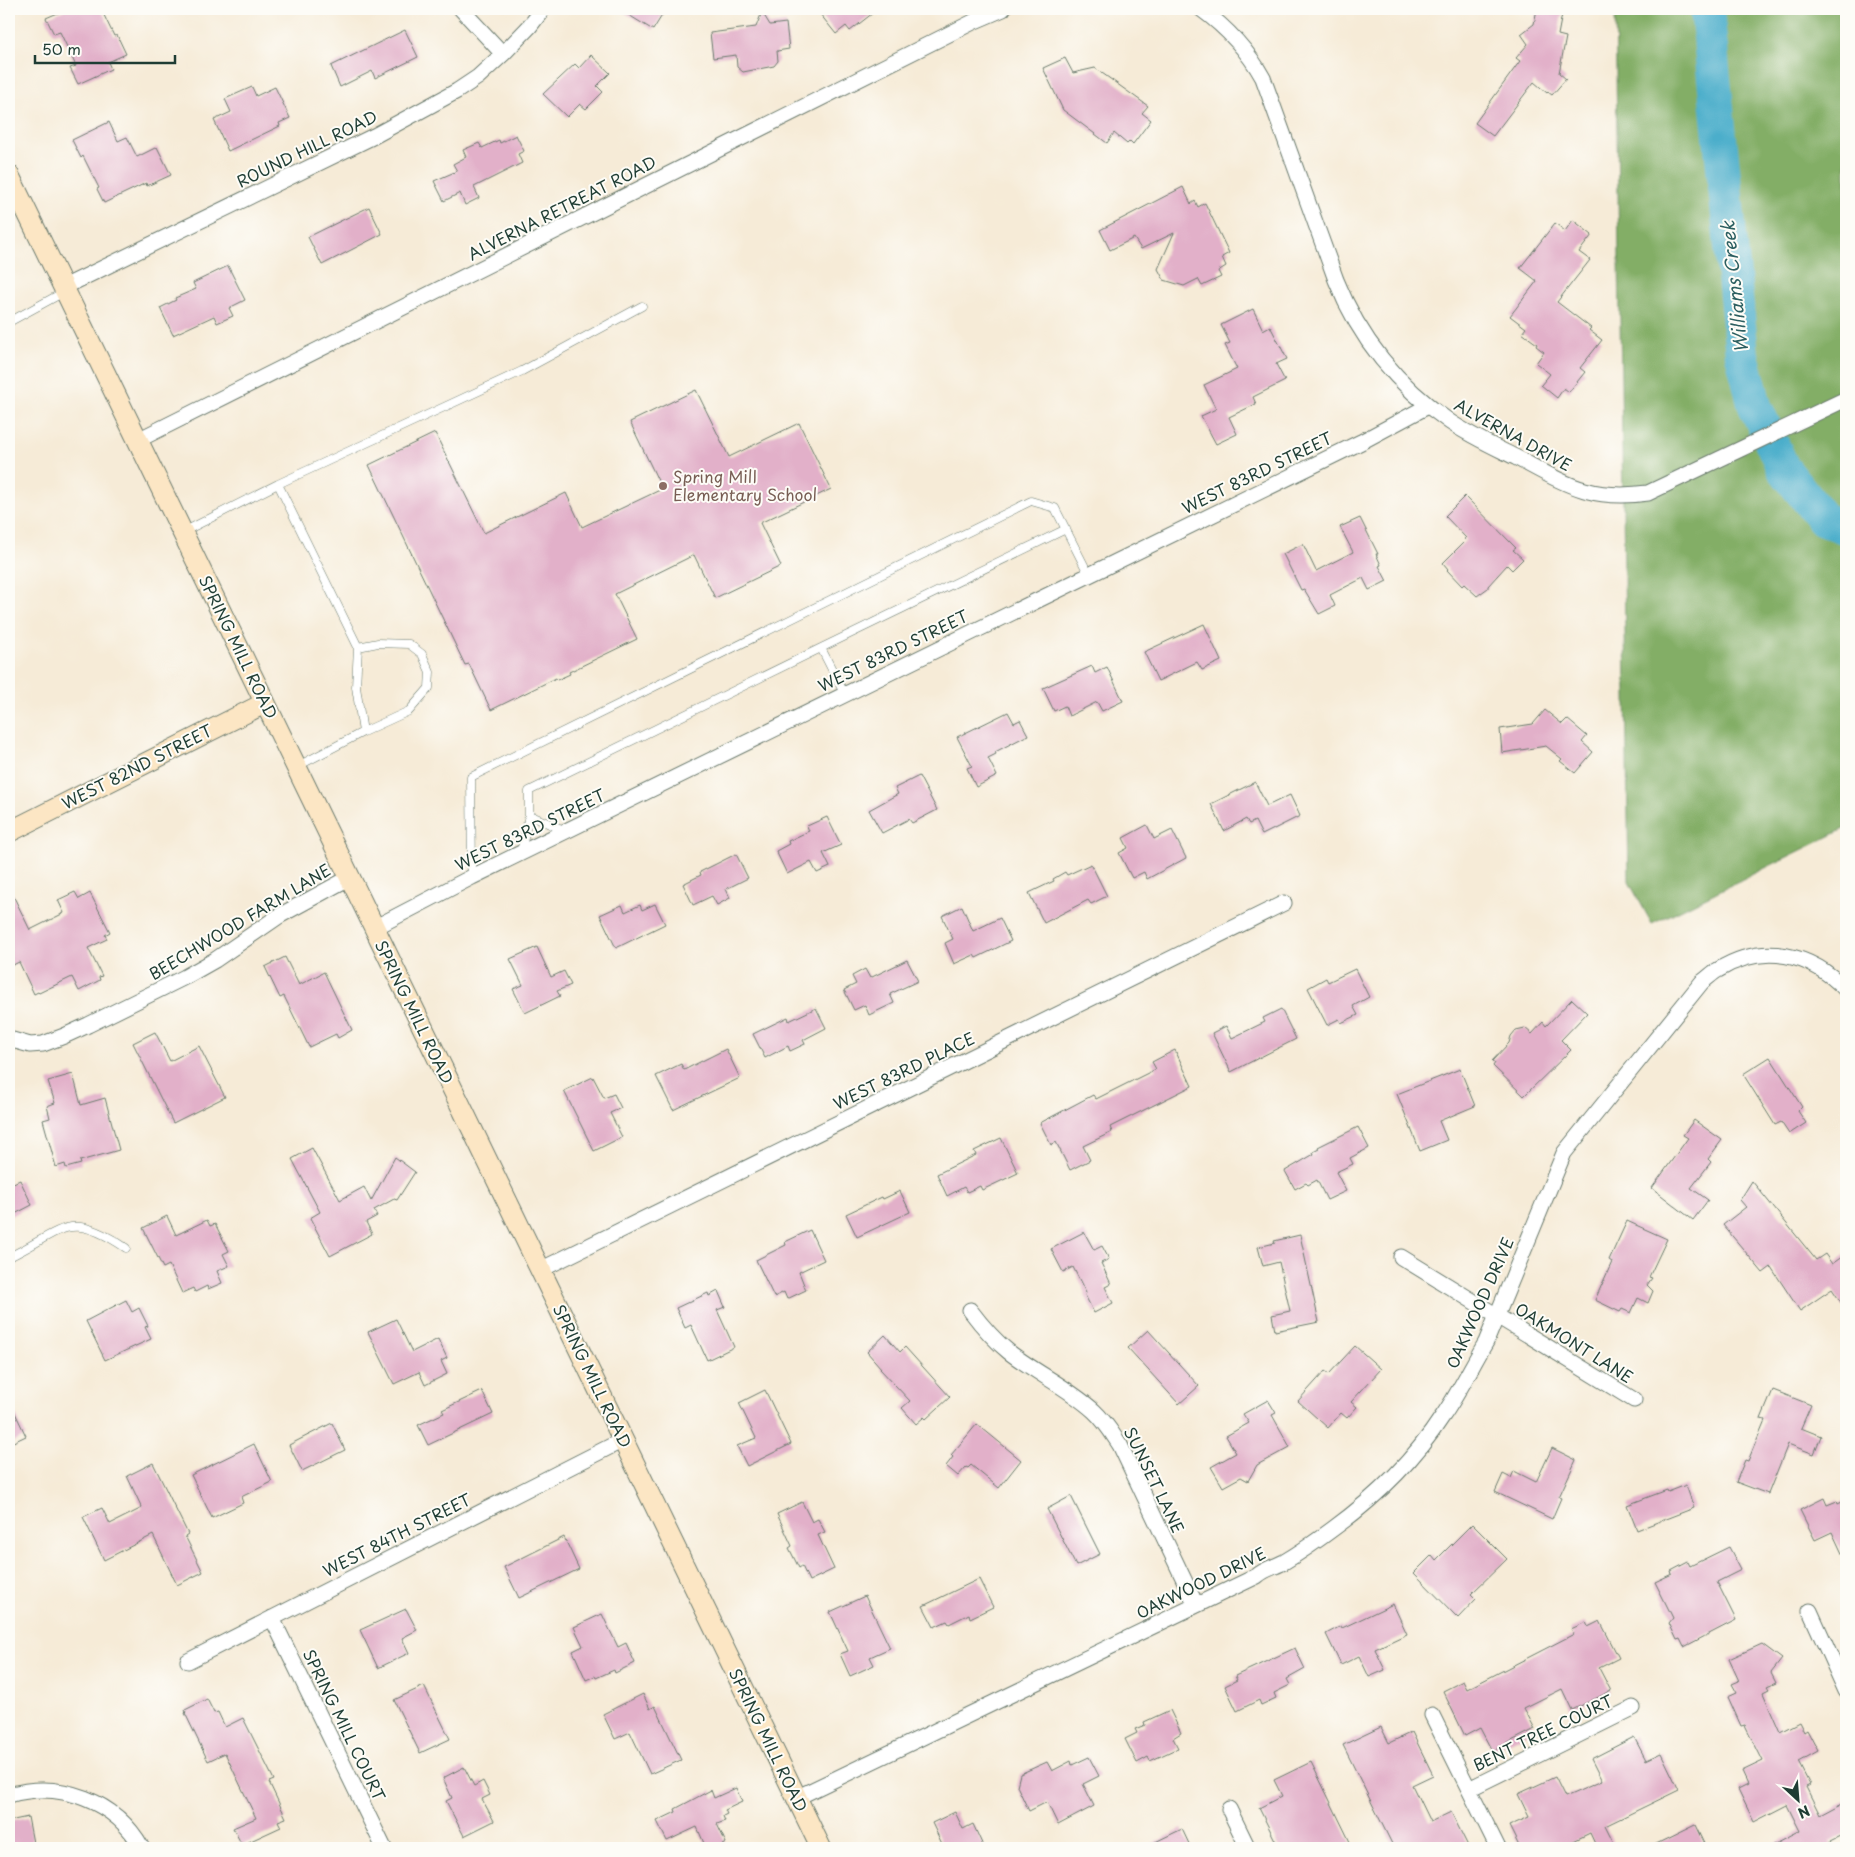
<svg xmlns="http://www.w3.org/2000/svg" width="1855" height="1857" font-family="'Playpen Sans',sans-serif">
<rect width="100%" height="100%" fill="#fdfcf7"/>
<filter id="ink" filterUnits="userSpaceOnUse"><feTurbulence type="fractalNoise" baseFrequency=".02" numOctaves="2"/><feDisplacementMap in="SourceGraphic" scale="10" xChannelSelector="R" yChannelSelector="G"/><feConvolveMatrix kernelMatrix="1 2 1 2 8 2 1 2 1" color-interpolation-filters="sRGB"/></filter>
<filter id="wash" filterUnits="userSpaceOnUse"><feTurbulence type="fractalNoise" baseFrequency=".0096" numOctaves="4" result="noise"/><feDisplacementMap in="SourceGraphic" scale="20" xChannelSelector="R" yChannelSelector="G"/><feGaussianBlur stdDeviation="1.12" result="paint"/><feColorMatrix in="noise" values="0 0 0 0 0 0 0 0 0 0 0 0 0 0 0 0 0 1.4 0 .05"/><feComposite in="paint" operator="in"/></filter>
<g filter="url(#wash)">
<rect width="100%" height="100%" fill="#f6ebd7"/>
<path fill="#83ae66" stroke="#51764d" d="M1615,9H1846V828L1652,924L1629,882Z"/>
<g fill="none" stroke-linecap="round" stroke-linejoin="round">
<path stroke="#4caecb" stroke-width="34" d="M1707,9L1742,355L1755,406L1783,468L1823,519L1846,528"/>
</g>
<g id="blocks">
<path fill="#e2b0c9" d="M67,9H101L114,36L117,35L126,54L108,62L111,69L78,84L70,68L76,66L60,32L54,34L46,18Z
M619,9H666L653,30Z
M816,9H878L850,31L846,26L836,34Z
M1537,9H1563L1558,35L1566,37L1559,73L1566,79L1552,95L1548,92L1547,93L1534,82L1493,136L1475,123L1520,61L1516,58L1528,44L1521,34L1534,24Z
M762,12L770,25L786,23L789,49L777,51L778,61L774,66L743,72L737,67L736,55L713,58L710,33L756,27Z
M405,30L418,57L375,78L372,71L340,87L331,66Z
M591,55L610,73L597,86L603,92L586,109L580,104L567,117L543,94L575,64L579,68Z
M1065,58L1073,73L1095,68L1148,106L1142,113L1151,120L1133,144L1130,141L1127,144L1114,133L1107,143L1063,110L1043,68Z
M252,87L256,96L275,87L290,118L279,123L280,126L228,151L214,120L231,112L225,99Z
M109,122L118,141L127,137L137,157L157,147L171,175L147,186L146,183L104,203L97,189L99,188L83,156L81,158L72,140Z
M516,135L524,151L518,154L522,163L474,187L479,198L465,205L460,193L444,201L434,181L457,171L453,164L466,157L463,150L479,143L482,148L499,140L500,143Z
M1183,187L1191,204L1195,201L1198,207L1205,203L1229,253L1222,257L1226,266L1218,271L1221,277L1202,286L1198,279L1184,286L1164,280L1158,269L1174,233L1141,249L1134,238L1110,250L1100,230Z
M369,207L382,234L322,265L308,237Z
M1573,220L1592,235L1579,252L1590,260L1557,302L1591,328L1589,330L1602,340L1580,368L1585,372L1569,392L1564,388L1557,398L1541,385L1550,374L1536,363L1544,352L1536,346L1537,344L1522,333L1526,328L1510,316L1537,281L1520,268L1555,223L1565,231Z
M228,266L245,300L229,308L233,316L217,323L214,316L173,335L160,308L176,300L175,298L196,289L193,283Z
M1253,309L1263,330L1270,326L1287,359L1276,364L1285,381L1253,397L1256,404L1229,417L1237,434L1216,444L1201,416L1216,409L1204,385L1237,369L1225,345L1230,343L1221,325Z
M696,390L729,457L799,423L831,489L760,523L781,566L715,598L694,555L615,594L637,639L569,672L570,674L557,680L556,678L491,710L469,664L465,665L369,465L435,433L484,533L566,493L582,527L662,489L630,422Z
M1465,496L1516,548L1513,550L1523,559L1512,570L1507,565L1488,586V588L1477,596L1464,584L1462,586L1447,570L1448,569L1443,563L1466,540L1464,539L1466,538L1445,516Z
M1360,518L1378,554H1376L1381,565L1379,566L1387,581L1369,590L1363,578L1330,595L1335,606L1319,614L1304,589L1301,590L1283,554L1303,544L1316,571L1353,552L1340,527Z
M1204,624L1221,661L1202,670L1197,662L1158,681L1144,652Z
M1092,666L1095,673L1107,667L1123,701L1102,711L1097,702L1069,716L1065,706L1054,711L1043,688Z
M1545,710L1562,724L1567,719L1587,736L1582,742L1593,752L1575,773L1560,761L1562,759L1546,746L1502,753L1500,729L1533,724Z
M1008,712L1014,723L1020,720L1028,735L995,752L996,754L988,758L997,776L976,787L967,768L972,766L957,737Z
M919,776L937,810L912,823L909,819L882,833L869,810L898,794L895,788Z
M1255,782L1267,806L1290,795L1300,816L1262,835L1255,821L1249,824L1246,819L1224,831L1211,804Z
M827,817L841,845L823,853L830,867L817,873L811,862L787,874L776,851L789,844L788,841L809,831L807,826Z
M1147,825L1154,839L1172,830L1186,858L1147,879L1144,872L1132,878L1119,853L1128,848L1123,838Z
M736,854L748,878L726,889L730,898L717,905L712,896L693,905L683,884L701,875L700,872Z
M1091,864L1107,896L1091,904L1088,900L1044,923L1029,893L1054,881L1053,879L1065,872L1067,875Z
M9,887L30,930L64,913L58,900L75,892L79,899L90,893L110,932L105,935L107,939L88,948L102,976L99,977L100,980L79,991L72,977L39,993L38,992L34,994L19,962L9,967Z
M655,904L665,924L616,948L600,915L622,905L625,912L640,905L642,910Z
M962,906L973,931L1000,918L1011,941L976,958L974,955L954,964L945,943L953,939L942,916Z
M537,947L551,977L564,971L571,985L557,991L560,996L525,1013L513,989L523,985L510,959Z
M285,957L299,985L324,972L352,1030L338,1038L336,1034L309,1047L284,996L280,998L265,967Z
M907,960L918,981L890,994L894,1003L869,1015L865,1005L854,1010L844,990L856,984L852,976L865,969L870,978Z
M1355,969L1369,997L1353,1006L1358,1015L1341,1023L1339,1019L1327,1025L1308,988L1326,978L1328,982Z
M1572,999L1587,1013L1561,1040L1571,1050L1524,1096L1493,1066L1495,1063L1492,1061L1509,1043L1511,1036L1516,1030L1525,1028L1532,1034L1543,1022L1546,1026Z
M816,1008L826,1028L803,1040L805,1044L790,1051L788,1046L765,1058L753,1034L788,1017L789,1021Z
M1281,1009L1296,1039L1231,1072L1212,1033L1226,1026L1232,1038L1265,1022L1263,1018Z
M155,1032L170,1061L199,1046L225,1097L173,1123L133,1043Z
M726,1049L740,1078L673,1110L656,1076L681,1064L684,1070Z
M1175,1050L1192,1086L1110,1127L1112,1132L1083,1146L1090,1160L1070,1170L1056,1142L1051,1145L1040,1123L1093,1095L1096,1099L1156,1069L1152,1062Z
M1770,1057L1802,1107L1798,1111L1806,1123L1789,1134L1781,1122L1775,1125L1743,1074Z
M1460,1069L1475,1106L1439,1121L1447,1140L1420,1151L1397,1094Z
M73,1074L81,1105L105,1098L119,1150L80,1161L81,1164L66,1168L65,1164L56,1167L43,1120L50,1118L47,1106L55,1103L48,1081Z
M593,1077L604,1098L614,1094L621,1108L610,1113L622,1137L594,1151L564,1091Z
M1694,1120L1722,1140L1708,1159L1711,1162L1691,1188L1708,1200L1693,1220L1652,1188L1688,1138L1683,1135Z
M1358,1127L1369,1148L1350,1158L1353,1164L1336,1172L1346,1191L1327,1200L1317,1180L1308,1185L1306,1183L1295,1189L1285,1171L1314,1154L1313,1152L1319,1149L1318,1147Z
M1001,1138L1018,1173L982,1190L980,1186L967,1192L964,1187L947,1196L937,1174L976,1155L974,1151Z
M312,1148L340,1200L364,1187L371,1201L395,1157L415,1172L397,1200L394,1199L374,1210L377,1216L366,1222L372,1234L330,1256L310,1218L320,1212L292,1159Z
M20,1180L32,1205L9,1217V1185Z
M1752,1181L1816,1260L1825,1254L1832,1264L1846,1254V1310L1832,1289L1800,1311L1771,1267L1763,1273L1723,1225L1746,1207L1740,1200Z
M900,1191L910,1212L857,1237L846,1214L882,1197L883,1199Z
M167,1216L176,1235L207,1220L210,1226L215,1224L229,1251L223,1254L229,1266L217,1271L222,1283L208,1289L207,1286L195,1292L193,1288L182,1293L169,1265L163,1268L143,1228Z
M1627,1221L1667,1239L1649,1277L1652,1278L1647,1285L1653,1291L1648,1303L1638,1298L1631,1313L1622,1309L1620,1312L1595,1300L1612,1262L1609,1260Z
M810,1230L824,1260L799,1272L806,1290L787,1299L784,1292L774,1297L756,1260L786,1245L785,1242Z
M1084,1232L1094,1250L1102,1246L1109,1259L1101,1263L1111,1284L1105,1287L1113,1303L1094,1313L1085,1295L1086,1293L1073,1267L1063,1272L1051,1249Z
M1300,1235L1319,1322L1275,1331L1272,1315L1290,1311L1279,1262L1263,1266L1258,1247L1275,1243L1274,1241Z
M718,1291L725,1307L717,1310L734,1347L707,1360L691,1325L685,1328L676,1308L708,1293L709,1296Z
M126,1300L132,1312L139,1308L148,1326L145,1327L151,1339L105,1360L86,1321Z
M396,1319L412,1352L438,1339L447,1358L441,1361L447,1374L425,1385L419,1372L394,1384L368,1332Z
M1148,1330L1199,1386L1179,1404L1128,1348Z
M885,1335L900,1352L905,1347L950,1397L926,1419L924,1417L916,1424L902,1408L910,1401L880,1369L881,1368L867,1352Z
M1355,1346L1381,1369L1351,1402L1357,1407L1347,1418L1341,1413L1328,1428L1298,1401L1325,1371L1329,1374Z
M765,1390L791,1444L747,1466L737,1446L756,1438L739,1403Z
M1773,1390L1811,1405L1801,1428L1821,1436L1814,1454L1788,1444L1768,1494L1736,1482L1745,1460L1748,1461L1765,1420L1761,1419Z
M482,1391L493,1414L428,1445L418,1425L444,1413L442,1410Z
M9,1400L26,1436L9,1444Z
M1268,1400L1276,1413L1272,1415L1290,1447L1257,1465L1248,1481L1241,1477L1223,1487L1211,1467L1236,1453L1226,1436L1249,1423L1243,1414Z
M332,1423L345,1450L302,1471L289,1445Z
M977,1424L1021,1460L999,1488L971,1465L968,1468L966,1467L958,1476L946,1466L953,1457L951,1455Z
M254,1444L272,1482L241,1497L243,1503L212,1518L191,1475Z
M1552,1448L1576,1460L1559,1497L1561,1498L1552,1519L1495,1492L1503,1474L1511,1478L1514,1471L1536,1482Z
M153,1463L188,1534L185,1536L203,1572L177,1585L153,1535L104,1560L83,1517L102,1508L110,1524L142,1508L127,1476Z
M1686,1485L1694,1508L1637,1530L1627,1505L1667,1490L1668,1492Z
M1071,1496L1100,1554L1076,1566L1047,1509Z
M1824,1498L1827,1505L1837,1501L1838,1504L1846,1500V1562L1832,1532L1815,1540L1800,1510Z
M802,1502L812,1522L818,1519L825,1532L818,1535L834,1569L809,1581L802,1566L799,1568L789,1548L792,1546L777,1514Z
M1472,1524L1507,1559L1471,1594L1476,1599L1458,1618L1414,1573L1432,1555L1436,1560Z
M564,1537L579,1569L519,1598L504,1567Z
M1729,1547L1741,1570L1717,1582L1736,1620L1684,1647L1680,1639L1677,1640L1669,1623L1673,1618L1655,1582L1672,1574L1671,1571L1688,1562L1690,1566Z
M979,1579L993,1607L970,1618L969,1614L949,1624L947,1621L934,1627L923,1606Z
M865,1596L890,1648L870,1657L874,1665L850,1676L840,1654L848,1651L830,1612Z
M1393,1604L1407,1634L1375,1649L1385,1670L1369,1677L1359,1656L1341,1665L1326,1634L1341,1626L1342,1628Z
M406,1609L417,1630L402,1638L409,1653L378,1668L360,1630Z
M602,1614L618,1647L626,1643L635,1663L615,1673L614,1670L596,1678L595,1676L586,1680L573,1651L583,1646L574,1627Z
M1600,1621L1619,1658L1599,1668L1611,1691L1572,1710L1562,1689L1524,1708L1535,1729L1492,1751L1480,1728L1465,1736L1443,1691L1463,1681L1467,1689L1574,1634L1571,1629L1586,1622L1588,1627Z
M1762,1644L1782,1659L1771,1673L1776,1683L1767,1687L1769,1690L1763,1693L1780,1732L1799,1722L1804,1732L1807,1730L1818,1751L1798,1762L1810,1785L1806,1787L1820,1815L1846,1801V1834L1830,1842L1833,1848H1767L1800,1831L1787,1805L1754,1822L1738,1789L1748,1784L1742,1771L1763,1761L1745,1725L1741,1726L1728,1697L1737,1693L1732,1684L1739,1681L1729,1659Z
M1295,1648L1305,1669L1287,1679L1290,1685L1274,1693L1276,1698L1261,1705L1259,1700L1237,1711L1225,1686L1237,1680L1235,1676Z
M424,1686L450,1739L420,1753L394,1700Z
M643,1694L650,1709L655,1706L681,1760L650,1774L630,1732L615,1739L603,1714Z
M207,1699L214,1713L218,1712L225,1727L243,1718L274,1780L269,1782L286,1818L278,1821L281,1827L242,1845L233,1828L256,1818L225,1753L208,1761L185,1713L186,1712L185,1710Z
M1170,1710L1181,1733L1173,1738L1178,1748L1150,1761L1148,1757L1137,1763L1125,1739L1137,1733L1135,1729L1145,1725L1144,1722Z
M1381,1727L1389,1743L1412,1732L1433,1775L1412,1785L1430,1822L1451,1812L1469,1848H1394L1343,1745Z
M1634,1737L1646,1760L1661,1753L1679,1790L1605,1826L1616,1848H1597L1590,1833L1559,1848H1520L1509,1826L1529,1817L1518,1794L1555,1777L1565,1797L1602,1781L1591,1759Z
M1089,1757L1099,1776L1083,1784L1094,1806L1058,1825L1047,1802L1029,1811L1017,1786L1020,1774L1047,1762L1052,1771L1071,1761L1072,1765Z
M1311,1762L1353,1848H1279L1259,1808L1282,1796L1274,1780Z
M464,1767L474,1786L483,1781L490,1795L482,1799L494,1821L464,1836L446,1801L452,1798L443,1778Z
M736,1788L742,1802L725,1810L727,1814L723,1816L725,1821L717,1824L726,1843L716,1848H706L697,1827L667,1841L657,1821L676,1812L675,1809L711,1790L714,1798Z
M955,1812L963,1829L973,1824L984,1848H944L932,1823Z
M28,1817L34,1848H9V1821Z
M1695,1825L1706,1848H1648Z
M1182,1829L1191,1848H1143Z"/>
</g>
</g>
<g filter="url(#ink)">
<use href="#blocks" fill-opacity="0" stroke="#6a7a6d" stroke-width="1"/>
<g fill="none" stroke-linecap="round" stroke-linejoin="round">
<defs>
<path id="lane" d="M9,322L64,292
M278,484L522,371L642,306
M183,532L278,484L358,647L378,643L409,644L422,654L430,672L429,688L409,711L363,732L298,766
M358,647L356,687L363,732
M821,648L1066,529
M529,815L566,831
M521,852L529,815V791L821,648L845,695
M472,877L471,777L1031,501L1055,508L1089,575
M9,1257C63,1231 68,1209 126,1248"/>
<path id="street" d="M461,9L503,54
M1201,9C1227,28 1247,49 1263,78L1336,280C1359,338 1398,386 1450,422C1471,436 1495,447 1517,458C1566,484 1590,501 1648,493L1846,399
M64,287L374,136L457,91L478,77L503,54L530,26L543,9
M138,440L975,21L1003,9
M374,928L472,877L1361,442L1428,406
M9,1039L30,1045L43,1044L64,1036L88,1025L185,977L215,960L279,916L349,878
M1401,1257L1634,1400
M540,1270L1284,903
M970,1310C982,1326 994,1340 1009,1352C1036,1373 1069,1388 1094,1411C1105,1421 1112,1433 1120,1445L1196,1605
M1810,1611L1846,1691
M272,1618L384,1848
M188,1661L623,1440
M1432,1715L1498,1848
M1469,1789L1633,1708
M9,1795C60,1780 116,1801 142,1848
M796,1798L1257,1576C1264,1569 1275,1567 1284,1562C1301,1552 1318,1540 1334,1528C1375,1498 1414,1460 1442,1417C1459,1393 1471,1367 1486,1342L1564,1153L1702,982C1708,978 1712,973 1718,970C1763,942 1811,953 1846,990
M1229,1809L1248,1848"/>
<path id="secondary" d="M9,175L821,1848
M9,832L265,703"/>
</defs>
<use href="#lane" stroke="#6a7a6d" stroke-width="9"/>
<use href="#street" stroke="#6a7a6d" stroke-width="17"/>
<use href="#secondary" stroke="#6a7a6d" stroke-width="22"/>
<use href="#lane" stroke="#fff" stroke-width="8"/>
<use href="#street" stroke="#fff" stroke-width="15"/>
<use href="#secondary" stroke="#fce6c4" stroke-width="20"/>
</g>
</g>
<circle fill="#8d6e63" stroke="#fdfcf7" stroke-width="2" cx="663" cy="486" r="5"/>
<g text-anchor="middle" stroke-width="4" stroke-linejoin="round" paint-order="stroke">
<g font-size="16" fill="#1f3d34" stroke="#fdfcf7">
<text transform="translate(307 149) rotate(-26)" y="6">ROUND HILL ROAD</text>
<text transform="translate(562 208) rotate(-27)" y="6">ALVERNA RETREAT ROAD</text>
<text transform="translate(1513 435) rotate(29)" y="6">ALVERNA DRIVE</text>
<text transform="translate(1257 473) rotate(-26)" y="6">WEST 83RD STREET</text>
<text transform="translate(238 647) rotate(64)" y="6">SPRING MILL ROAD</text>
<text transform="translate(893 651) rotate(-26)" y="6">WEST 83RD STREET</text>
<text transform="translate(137 767) rotate(-27)" y="6">WEST 82ND STREET</text>
<text transform="translate(530 830) rotate(-26)" y="6">WEST 83RD STREET</text>
<text transform="translate(240 922) rotate(-31)" y="6">BEECHWOOD FARM LANE</text>
<text transform="translate(414 1012) rotate(64)" y="6">SPRING MILL ROAD</text>
<text transform="translate(904 1071) rotate(-26)" y="6">WEST 83RD PLACE</text>
<text transform="translate(1480 1303) rotate(-66)" y="6">OAKWOOD DRIVE</text>
<text transform="translate(1574 1343) rotate(32)" y="6">OAKMONT LANE</text>
<text transform="translate(592 1376) rotate(64)" y="6">SPRING MILL ROAD</text>
<text transform="translate(1154 1480) rotate(64)" y="6">SUNSET LANE</text>
<text transform="translate(397 1535) rotate(-27)" y="6">WEST 84TH STREET</text>
<text transform="translate(1201 1583) rotate(-26)" y="6">OAKWOOD DRIVE</text>
<text transform="translate(344 1725) rotate(64)" y="6">SPRING MILL COURT</text>
<text transform="translate(1543 1733) rotate(-26)" y="6">BENT TREE COURT</text>
<text transform="translate(768 1740) rotate(64)" y="6">SPRING MILL ROAD</text>
</g>
<g font-size="16" fill="#785e54" stroke="#fdfcf7" text-anchor="start">
<text x="673" y="483">Spring Mill<tspan x="673" dy="18">Elementary School</tspan></text>
</g>
<g font-size="18" font-style="italic" fill="#2c5f61" stroke="#fdfcf7">
<text transform="translate(1735 287) rotate(-96)" y="6">Williams Creek</text>
</g>
</g>
<rect width="1855" height="1857" fill="none" stroke="#fdfcf7" stroke-width="30"/>
<g transform="translate(1798 1800) rotate(154)" stroke="#fdfcf7" stroke-width="4" paint-order="stroke">
<path d="M0-4L9 19L0 12L-9 19Z" fill="#1f3d34"/>
<text y="-8" font-size="14" font-weight="bold" text-anchor="middle" fill="#1f3d34">N</text>
</g>
<path d="M35 55v8h140v-8" fill="none" stroke="#1f3d34" stroke-width="2.5"/>
<text x="42" y="55" font-size="15" fill="#1f3d34" stroke="#fdfcf7" stroke-width="4" paint-order="stroke">50 m</text>
</svg>
